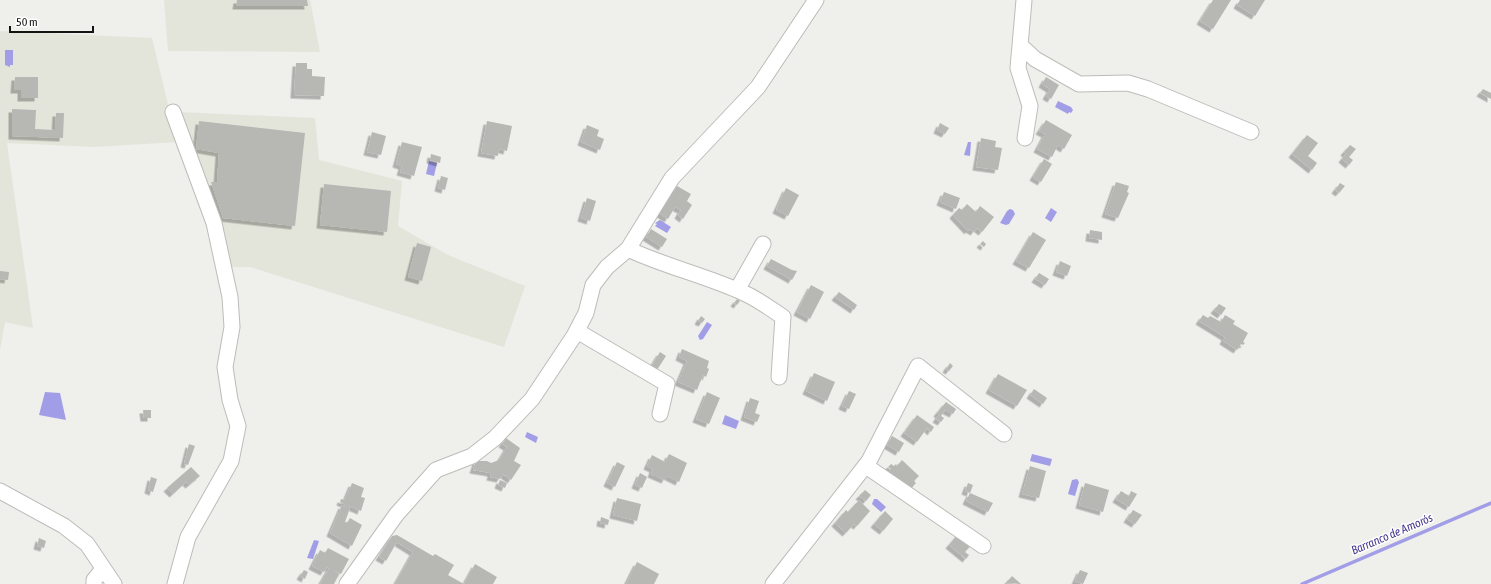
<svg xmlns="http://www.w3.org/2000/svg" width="1491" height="584" font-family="'Asap Condensed',sans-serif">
<defs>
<filter id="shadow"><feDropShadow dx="-3.5" dy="3.5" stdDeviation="0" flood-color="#0004"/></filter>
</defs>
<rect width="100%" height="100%" fill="#efefec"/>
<path fill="#e3e5da" d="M164,0H310L320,52L168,51Z
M0,31L152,38L177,142L95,147L7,143L33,328L5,322L0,350Z
M178,112L315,118L319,160L402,181L398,226L448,255L525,286L504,347L250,267H228Z"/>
<path fill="#a19ee7" d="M5,50H13V65H10V67L5,65Z
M1058,101L1071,107L1073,110L1071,113L1069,112L1068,114L1055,107Z
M968,142H971L970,156L964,155Z
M429,161L437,163L434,176L426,174Z
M1051,208L1057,212L1051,222L1045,218Z
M1010,209L1013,210L1015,214L1009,224L1006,225L1000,223L1007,211Z
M660,220L671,227L667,233L655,226L657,224L655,223Z
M707,322L712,325L703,339L700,340L698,336Z
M45,392L60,393L66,420L39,415Z
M725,415L739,421L736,429L722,424Z
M527,432L538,437L536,443L525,437Z
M1032,454L1052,459L1050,466L1030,461Z
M1077,479L1079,482L1075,496L1068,494L1072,480Z
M874,499H877L886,507L881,512L872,504Z
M314,540L319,541L313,559L307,558Z"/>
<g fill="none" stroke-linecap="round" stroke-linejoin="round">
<path stroke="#a19ee7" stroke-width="3.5" d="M1302,584L1491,503"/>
</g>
<path fill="#b7b7b4" filter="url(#shadow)" d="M237,0H307L308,6H236Z
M1213,0H1231L1213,29L1200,21Z
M1240,0H1265L1255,16L1237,5Z
M296,63H307V69H312V76L325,77L324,96L294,95Z
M15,77H38V98H21V90H14Z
M1046,77L1059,85L1051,99L1046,96L1050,89L1042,84Z
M1483,89L1491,93V99L1480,93Z
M12,109L36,110L35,129L55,130L56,113H64L63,138L12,136Z
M1046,120L1072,135L1064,149L1058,145L1052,157L1037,149L1045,134L1039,131Z
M199,121L305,133L295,226L223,218L211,182H217L219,153L196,149Z
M487,121L512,126L507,151L499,149L498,156L481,153Z
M940,123L949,128L945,134L937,130Z
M587,125L599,130L597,136L604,139L600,150L581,142Z
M372,132L386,136L381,155L367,152Z
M1307,135L1318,143L1308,156L1317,163L1312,170L1292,154Z
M981,138L996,141L995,147L1002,148L998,170L976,167Z
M402,142L422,147L414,176L400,172L402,166L396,164Z
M1350,145L1356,149L1349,157L1353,160L1349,165L1342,159L1346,154L1344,152Z
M431,154L441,157L440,163L430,160Z
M1044,159L1052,164L1041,182L1033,177Z
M441,176L448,178L445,190L438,188Z
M1116,182L1129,186L1127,192L1129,193L1118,218L1105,214Z
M1340,183L1345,186L1339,193L1335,190Z
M324,184L391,191L387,232L320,225Z
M677,186L691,194L687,201L692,205L683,219L678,215L681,210L675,207L668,219L659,213Z
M786,188L799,195L788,216L776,210Z
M944,192L960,198L956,209L940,202Z
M587,198L596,201L590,221L581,218Z
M967,204L976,212L980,206L994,217L982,232L977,228L974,232L969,229L968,231L953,215L959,208L962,210Z
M651,229L667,239L662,247L646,237Z
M1090,230L1102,232V240L1089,238Z
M1033,232L1046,240L1029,268L1016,261Z
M983,241L986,244L984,247L980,244Z
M417,243L431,247L422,281L408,277Z
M771,259L792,270L797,271L792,280L767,266Z
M1060,261L1071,266L1067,276L1056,272Z
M0,271L9,272L8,280L0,279Z
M1039,273L1049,279L1045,285L1035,279Z
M811,285L824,292L810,319L797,312Z
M839,292L857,305L854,310L835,297Z
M737,299L740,301L737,305L734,303Z
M1219,304L1226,308L1221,315L1214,310Z
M1203,315L1208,318L1210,316L1221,322L1225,315L1235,321L1233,324L1248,333L1243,342L1245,343L1243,345L1241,344L1237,350L1223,341L1225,337L1199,321Z
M701,316L705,319L702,323L698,321Z
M682,349L709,361L707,368L709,369L706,377L703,375L697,390L678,382L687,361L679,357Z
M660,352L666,356L655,373L649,370Z
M950,363L953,366L949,371L946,369Z
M814,373L835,382L827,401L806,391Z
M998,374L1027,390L1017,406L989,390Z
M1034,389L1047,398L1043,404L1030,395Z
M849,391L856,394L849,409L842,406Z
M707,392L720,398L709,424L696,419Z
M750,398L759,401L755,413L760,415L757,422L744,417Z
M946,402L956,409L953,414L945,410L941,416L944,418L941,422L936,419L939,415L937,413Z
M143,410H151V418H144Z
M917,415L934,427L931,432L927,428L917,442L904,433Z
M892,436L904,443L899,452L887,445Z
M506,438L520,448L514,461L521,465L511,480L503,474L500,479L490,477L491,473L473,470L476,461H487L491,463L499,460L507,447L502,444Z
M189,444L195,446L188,465L184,464Z
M669,454L687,463L679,482L667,476L665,480L651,474L653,469L647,466L652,455L665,462Z
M902,460L919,476L914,481L916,483L909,491L888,472L891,469L888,467L891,464L894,466L896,464L897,466Z
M617,462L625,466L615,487L607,483Z
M1030,466L1046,471L1039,498L1022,494Z
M191,467L200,476L189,485L186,482L173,494L167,488Z
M640,473L647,477L642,488L635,485Z
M151,477L157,479L153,492L148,490Z
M500,480L507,483L505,488L498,485Z
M352,483L364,488L361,497L365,498L361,511L340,502L341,499L345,500Z
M968,483L973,485L970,493L965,491Z
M1085,483L1109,490L1103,512L1079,505Z
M865,490L871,495L866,501L859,496Z
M1121,491L1129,496L1131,491L1137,494L1129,507L1116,499Z
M970,493L993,503L988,512L966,501Z
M617,498L641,504L637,521L613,515Z
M859,500L870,511L857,526L854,524L846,533L835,523L846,510L848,512Z
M342,505L350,508L345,522L347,523L350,518L362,525L352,546L330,533Z
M1133,510L1142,515L1135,524L1127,519Z
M885,511L893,519L883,531L874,524Z
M601,517L609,520L608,525L600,523Z
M960,532L973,543L965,552L969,555L966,559L949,545Z
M397,535L433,556L435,554L454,565L448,575L464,584H395L413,552L397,542L386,561L379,557L392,536Z
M39,538L46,541L44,548L37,546Z
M328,548L349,559L341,574L331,569L339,574L334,584H320L329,568L327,567L324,572L312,566L320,550L325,553Z
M637,562L659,574L654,584H626Z
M475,564L497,577L493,584H464Z
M304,570L308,572L305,579L300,576Z
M1080,570L1088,573L1083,584L1075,581Z
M1012,576L1021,584L1006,583Z"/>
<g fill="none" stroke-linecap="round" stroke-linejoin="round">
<defs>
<path id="minor" d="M1024,0L1018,68L1030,106L1025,138
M1020,45L1035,59L1079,84L1128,83L1148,89L1251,132
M173,112L214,223L230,297L232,327L225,367L230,400L238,426L231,461L188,537L175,584
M628,249C666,267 708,276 746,294C759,300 771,309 783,317L779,377
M737,290L763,244
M577,331L667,384L660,414
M866,466L983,546
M0,491L64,526L87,544L114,584
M94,584V580L103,569
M347,584L396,515L436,470L472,456L495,438L532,399L574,336L586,313L593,285L607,267L628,249L672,178L758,87L816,0
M773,584L869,461L918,366L1004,434"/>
</defs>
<use href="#minor" stroke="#bcbcb9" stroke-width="17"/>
<use href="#minor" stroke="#fff" stroke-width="15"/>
</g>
<g text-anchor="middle" stroke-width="3" stroke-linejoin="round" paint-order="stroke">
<g font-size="12" font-style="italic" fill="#45398e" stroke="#fff">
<text transform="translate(1392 534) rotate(-23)" y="4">Barranco de Amorós</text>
</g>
</g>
<path d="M10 26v6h83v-6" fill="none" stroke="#131412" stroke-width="2"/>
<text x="16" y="26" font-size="12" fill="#131412" stroke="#ffffff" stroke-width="3" paint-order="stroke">50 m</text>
</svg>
